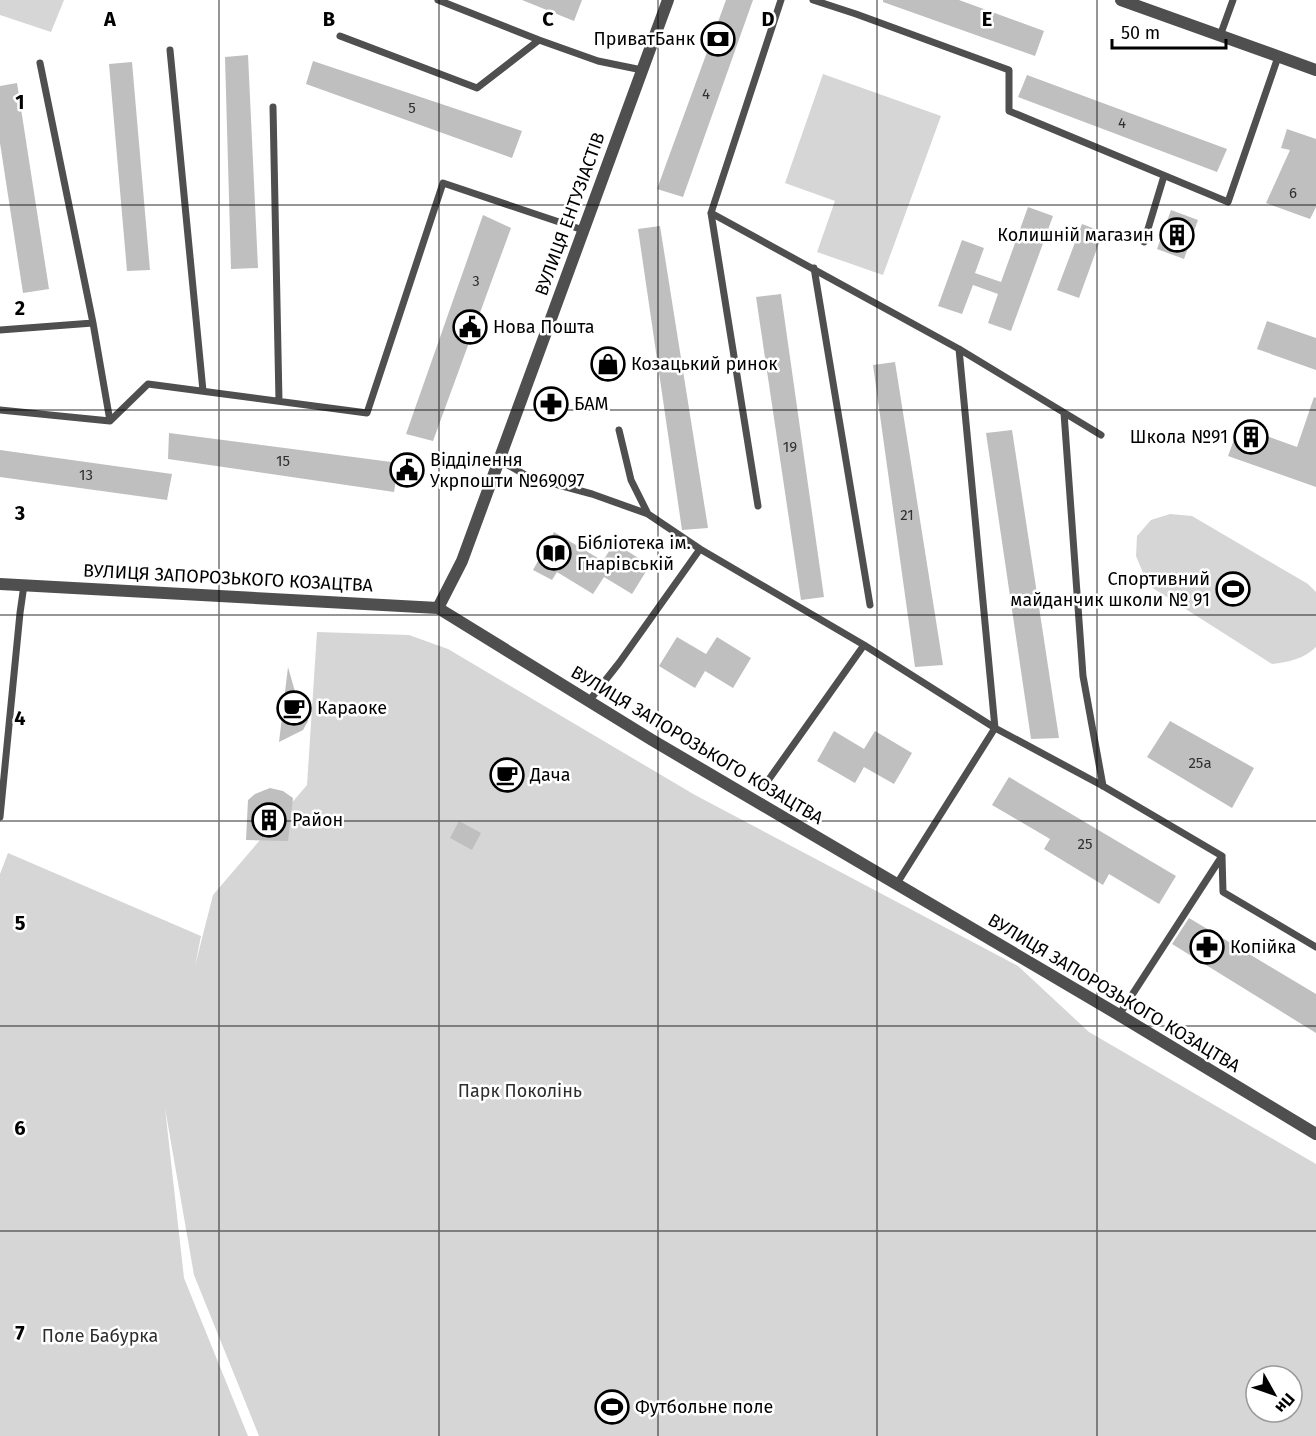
<svg xmlns="http://www.w3.org/2000/svg" width="1316" height="1436" font-family="'Fira Sans',sans-serif">
<rect width="100%" height="100%" fill="#fff"/>
<path fill="#d6d6d6" fill-rule="evenodd" d="M0,0H64L51,32L0,15Z
M823,74L941,116L883,275L817,252L835,201L785,183Z
M1170,514L1192,516L1308,584L1316,592V647C1304,659 1288,662 1272,664L1148,585L1136,556L1137,536L1151,520Z
M317,632L409,635L448,649L695,795L1018,966L1089,1032L1316,1164V1436H259L194,1275L165,1108L184,1278L248,1436H0V874L8,853L201,936L195,966L213,895L307,785ZM1256,1376H1292V1412H1256Z"/>
<path fill="#bfbfbf" d="M522,0H582L574,21Z
M726,0H753L683,197L657,189Z
M883,0H959L1044,31L1035,56L883,2Z
M248,55L258,268L231,269L225,57Z
M313,61L522,131L512,158L306,84Z
M132,62L150,270L127,271L109,64Z
M1027,75L1227,149L1217,172L1018,97Z
M17,83L49,289L23,293L0,143V86Z
M1287,129L1316,139V207L1310,219L1266,203L1290,150L1281,148Z
M1028,207L1053,216L1011,331L988,323L998,294L973,285L962,314L938,306L962,240L984,248L975,273L1001,282Z
M1171,210L1198,220L1184,259L1157,249Z
M483,215L511,228L433,441L406,434Z
M1082,224L1103,232L1079,298L1057,290Z
M660,226L708,528L682,530L638,229Z
M781,294L824,597L801,600L756,297Z
M1267,321L1316,338V370L1257,349Z
M895,362L943,665L915,667L873,365Z
M1314,397L1316,398V487L1228,456L1239,426L1297,447Z
M1012,430L1059,738L1031,739L986,433Z
M169,433L399,463L394,492L168,459Z
M0,450L172,474L167,500L0,477Z
M554,532L603,561L614,543L650,565L632,594L604,577L593,594L557,572L552,580L533,570Z
M677,637L706,654L717,637L751,658L733,688L705,671L695,688L659,666Z
M288,667L296,695L307,713L308,721L303,730L279,742Z
M1170,721L1254,768L1232,808L1147,757Z
M834,731L864,749L875,731L912,753L894,784L864,767L855,783L817,761Z
M513,768L525,776L517,789L505,782Z
M1009,777L1176,876L1159,904L1109,874L1103,885L1044,849L1050,839L992,805Z
M270,788L283,791L293,798L288,841L246,840L248,800L255,794Z
M459,821L481,833L472,850L450,838Z
M1189,918L1316,994V1033L1172,944Z"/>
<g fill="none" stroke-linecap="round" stroke-linejoin="round">
<path stroke="#4f4f4f" stroke-width="7" d="M438,0L539,40
M813,0L856,14L1009,70V111L1228,202L1278,57
M340,36L477,88L539,40L598,61L642,70
M1220,36L1233,0
M170,50L203,391
M40,63L93,323L110,421
M273,107L279,401
M711,213L959,349L1101,435
M1144,242L1164,176
M814,268L870,605
M0,330L93,323
M959,349L995,728L1103,786L1222,856
M0,410L110,421L148,384L367,413L443,183L583,230
M1064,413L1083,676L1103,786
M619,430L631,480L648,514
M499,460L529,477L592,494L648,514L700,549L864,645L995,728L896,885
M758,506L711,213L781,0
M589,701L619,663L700,549
M767,782L864,645
M0,817L20,613L24,585
M1119,1015L1222,856L1223,892L1316,947"/>
<path stroke="#4f4f4f" stroke-width="12" d="M1121,0L1316,70
M0,584L438,608L652,740L1119,1015L1316,1134
M438,608L462,561L668,0"/>
</g>
<path fill="none" stroke="#000" stroke-width="1.5" stroke-opacity="0.55" d="M219,0V1436M439,0V1436M658,0V1436M877,0V1436M1097,0V1436M0,205H1316M0,410H1316M0,615H1316M0,821H1316M0,1026H1316M0,1231H1316"/>
<defs>
<symbol id="bank-ring" viewBox="-11 -11 22 22"><circle r="9.5" fill="#fff" stroke="#000" stroke-width="1.5"/><path d="M-6-4H6V4H-6ZM0-2.3a2.3 2.3 0 1 0 0 4.6a2.3 2.3 0 1 0 0-4.6Z" fill="#000"/></symbol>
<symbol id="building-ring" viewBox="-11 -11 22 22"><circle r="9.5" fill="#fff" stroke="#000" stroke-width="1.5"/><path d="M-4-6H4V6H1V3H-1V6H-4ZM-2.5-4.3h1.7v1.8h-1.7ZM.8-4.3h1.7v1.8H.8ZM-2.5-1h1.7V.8h-1.7ZM.8-1h1.7V.8H.8Z" fill="#000"/></symbol>
<symbol id="civic-ring" viewBox="-11 -11 22 22"><circle r="9.5" fill="#fff" stroke="#000" stroke-width="1.5"/><path d="M-.6-6.5H3V-4.5H.6V-3L4-1V1h2V6H-6V1h2V-1L-.6-3ZM-1.2 2.5V6h2.4V2.5Z" fill="#000"/></symbol>
<symbol id="shop-ring" viewBox="-11 -11 22 22"><circle r="9.5" fill="#fff" stroke="#000" stroke-width="1.5"/><path d="M-5-2.5h2.3a2.7 3.5 0 0 1 5.4 0H5L5.5 6h-11ZM-1.5-2.5h3a1.5 2.3 0 0 0-3 0Z" fill="#000"/></symbol>
<symbol id="pharmacy-ring" viewBox="-11 -11 22 22"><circle r="9.5" fill="#fff" stroke="#000" stroke-width="1.5"/><path d="M-2-6h4v4h4v4h-4v4h-4v-4h-4v-4h4Z" fill="#000"/></symbol>
<symbol id="library-ring" viewBox="-11 -11 22 22"><circle r="9.5" fill="#fff" stroke="#000" stroke-width="1.5"/><path d="M-6-4Q-3-5.5-.7-3.5V5Q-3 3-6 4ZM6-4Q3-5.5 .7-3.5V5Q3 3 6 4Z" fill="#000"/></symbol>
<symbol id="stadium-ring" viewBox="-11 -11 22 22"><circle r="9.5" fill="#fff" stroke="#000" stroke-width="1.5"/><path d="M0-5a6.5 5 0 1 0 0 10a6.5 5 0 1 0 0-10ZM-3.5-1.8h7v3.6h-7Z" fill="#000"/></symbol>
<symbol id="cafe-ring" viewBox="-11 -11 22 22"><circle r="9.5" fill="#fff" stroke="#000" stroke-width="1.5"/><path d="M-5.5-4.5H6V0H3Q3 3.5 0 3.5H-2.5Q-5.5 3.5-5.5 0ZM3-3.2v2h1.7v-2ZM-6 4.5H4V6H-6Z" fill="#000"/></symbol>
</defs>
<g fill-rule="evenodd">
<use href="#bank-ring" x="699" y="20" width="38" height="38"/>
<use href="#building-ring" x="1158" y="216" width="38" height="38"/>
<use href="#civic-ring" x="451" y="308" width="38" height="38"/>
<use href="#shop-ring" x="589" y="345" width="38" height="38"/>
<use href="#pharmacy-ring" x="532" y="385" width="38" height="38"/>
<use href="#building-ring" x="1232" y="418" width="38" height="38"/>
<use href="#civic-ring" x="388" y="451" width="38" height="38"/>
<use href="#library-ring" x="535" y="534" width="38" height="38"/>
<use href="#stadium-ring" x="1214" y="570" width="38" height="38"/>
<use href="#cafe-ring" x="275" y="689" width="38" height="38"/>
<use href="#cafe-ring" x="488" y="756" width="38" height="38"/>
<use href="#building-ring" x="250" y="801" width="38" height="38"/>
<use href="#pharmacy-ring" x="1188" y="928" width="38" height="38"/>
<use href="#stadium-ring" x="593" y="1388" width="38" height="38"/>
</g>
<g text-anchor="middle" stroke-width="5" stroke-linejoin="round" paint-order="stroke">
<g font-size="15" fill="#303030">
<text x="706" y="99">4</text>
<text x="412" y="113">5</text>
<text x="1122" y="128">4</text>
<text x="1293" y="198">6</text>
<text x="476" y="286">3</text>
<text x="790" y="452">19</text>
<text x="283" y="466">15</text>
<text x="86" y="480">13</text>
<text x="907" y="520">21</text>
<text x="1200" y="768">25а</text>
<text x="1085" y="849">25</text>
</g>
<g font-size="18" fill="#000" stroke="#fff" text-anchor="start">
<text x="695" y="45" text-anchor="end">ПриватБанк</text>
<text x="1154" y="241" text-anchor="end">Колишній магазин</text>
<text x="493" y="333">Нова Пошта</text>
<text x="631" y="370">Козацький ринок</text>
<text x="574" y="410">БАМ</text>
<text x="1228" y="443" text-anchor="end">Школа №91</text>
<text x="430" y="466">Відділення<tspan x="430" dy="21">Укрпошти №69097</tspan></text>
<text x="577" y="549">Бібліотека ім.<tspan x="577" dy="21">Гнарівській</tspan></text>
<text x="1210" y="585" text-anchor="end">Спортивний<tspan x="1210" dy="21">майданчик школи № 91</tspan></text>
<text x="317" y="714">Караоке</text>
<text x="530" y="781">Дача</text>
<text x="292" y="826">Район</text>
<text x="1230" y="953">Копійка</text>
<text x="635" y="1413">Футбольне поле</text>
</g>
<g font-size="18" fill="#000" stroke="#fff">
<text transform="translate(570 214) rotate(-70)" y="6">ВУЛИЦЯ ЕНТУЗІАСТІВ</text>
<text transform="translate(228 578) rotate(3)" y="6">ВУЛИЦЯ ЗАПОРОЗЬКОГО КОЗАЦТВА</text>
<text transform="translate(697 745) rotate(31)" y="6">ВУЛИЦЯ ЗАПОРОЗЬКОГО КОЗАЦТВА</text>
<text transform="translate(1114 993) rotate(31)" y="6">ВУЛИЦЯ ЗАПОРОЗЬКОГО КОЗАЦТВА</text>
</g>
<g font-size="18" fill="#2d2d2d" stroke="#fff">
<text x="520" y="1097">Парк Поколінь</text>
<text x="100" y="1342">Поле Бабурка</text>
</g>
</g>
<g font-size="20" text-anchor="middle" font-weight="bold" fill="#000" stroke="#fff" stroke-width="5" stroke-linejoin="round" paint-order="stroke">
<text x="110" y="26">A</text>
<text x="329" y="26">B</text>
<text x="548" y="26">C</text>
<text x="768" y="26">D</text>
<text x="987" y="26">E</text>
<text x="20" y="109">1</text>
<text x="20" y="315">2</text>
<text x="20" y="520">3</text>
<text x="20" y="725">4</text>
<text x="20" y="930">5</text>
<text x="20" y="1135">6</text>
<text x="20" y="1340">7</text>
</g>
<g transform="translate(1274 1394) rotate(130)"><circle r="28" fill="#ffffff" stroke="#999999" stroke-width="1.5"/>
<path d="M0-4.5L10 22L0 15L-10 22Z" fill="#000000"/>
<text y="-9" font-size="16" font-weight="bold" text-anchor="middle" fill="#000000">Пн</text>
</g>
<path d="M1112 39v9h114v-9" fill="none" stroke="#000000" stroke-width="3"/>
<text x="1121" y="39" font-size="18" fill="#000000" stroke="#ffffff" stroke-width="4.5" paint-order="stroke">50 m</text>
</svg>
